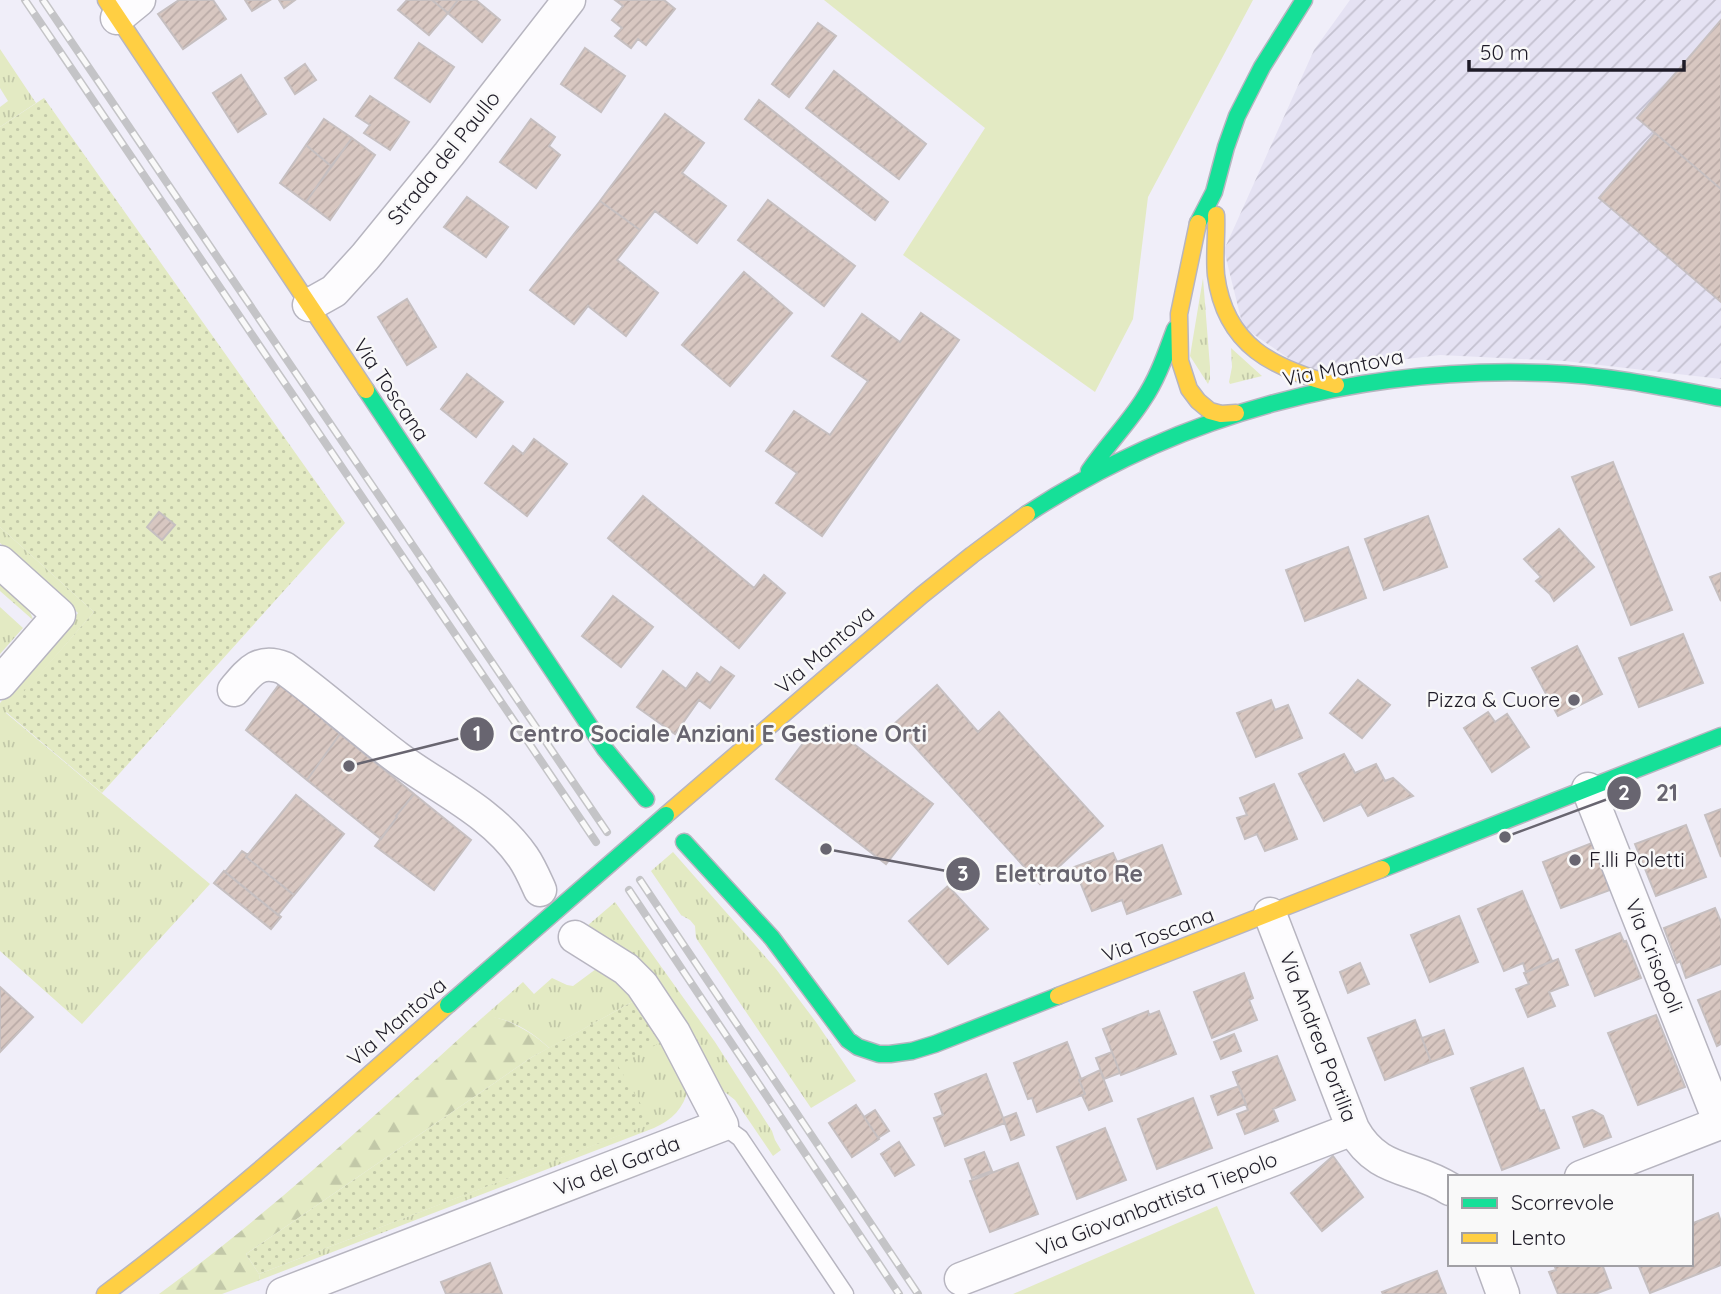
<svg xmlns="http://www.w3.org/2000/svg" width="1721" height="1294" font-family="Quicksand,sans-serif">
<defs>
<pattern id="industrial-furrows" width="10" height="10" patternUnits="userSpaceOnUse" patternTransform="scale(1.75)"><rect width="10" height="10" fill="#e5e2f3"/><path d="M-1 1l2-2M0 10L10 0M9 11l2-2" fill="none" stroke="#c4c1d0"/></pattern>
<pattern id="grass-tufts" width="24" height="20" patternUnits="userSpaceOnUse" patternTransform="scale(1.75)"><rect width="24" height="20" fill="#e3eac3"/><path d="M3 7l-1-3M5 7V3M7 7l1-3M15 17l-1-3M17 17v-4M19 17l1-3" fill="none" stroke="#c2c8a8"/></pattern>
<pattern id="forest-firs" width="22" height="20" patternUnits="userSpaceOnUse" patternTransform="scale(1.75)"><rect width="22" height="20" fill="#e3eac3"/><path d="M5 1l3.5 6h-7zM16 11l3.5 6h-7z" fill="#c2c8a8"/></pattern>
<pattern id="garden-dots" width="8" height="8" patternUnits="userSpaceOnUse" patternTransform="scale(1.75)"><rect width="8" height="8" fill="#e3eac3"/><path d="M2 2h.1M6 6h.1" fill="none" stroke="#c2c8a8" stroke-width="1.8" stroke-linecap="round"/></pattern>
<pattern id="building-hatch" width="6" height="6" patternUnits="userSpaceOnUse" patternTransform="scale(1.75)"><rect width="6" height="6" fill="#d8c7c1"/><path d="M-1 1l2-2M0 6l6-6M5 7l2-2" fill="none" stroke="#b9aaa6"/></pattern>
</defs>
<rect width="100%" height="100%" fill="#f0eef9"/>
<path fill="url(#industrial-furrows)" d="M1350,0H1721V379L1565,361L1440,355L1307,371L1243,327L1224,250L1314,50Z"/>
<path fill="url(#grass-tufts)" d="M0,49L36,103L0,127V107L8,101L0,88Z
M1203,278L1210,367V379L1208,384L1190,356Z
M1231,348L1262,376L1230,384L1229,382L1232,367Z
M0,527L94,612L6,713L210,884L82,1024L0,951V703L78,613L0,543Z
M0,584C11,594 30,605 33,620L0,591Z
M0,607L23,628L0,654Z
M673,852L776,969L816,1022L856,1081L811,1108L696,938L695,926L690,920L681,915L651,871Z
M615,902L715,1042L772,1131L775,1140L781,1150L773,1156L735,1100L717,1086L591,933L587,926Z
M596,969H601L632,987L688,1089C684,1108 672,1120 654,1128L260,1280L259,1274L651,1123L617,1066L634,1001L549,1048C535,1033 502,1013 482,1018L523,982L534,994L552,978L567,985L573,986Z"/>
<path fill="url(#forest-firs)" d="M488,1016C508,1018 535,1034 549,1048L532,1057L246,1254L259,1274L260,1280L222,1294H159C273,1211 377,1113 482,1018Z"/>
<path fill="#e3eac3" d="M824,0H1253L1148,197L1133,319L1095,392L903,255L985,128Z
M1217,1206L1255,1294H1013Z"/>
<path fill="url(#garden-dots)" d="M44,98L345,523L102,793L6,712L94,612L0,527V127Z
M634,1001L661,1042L618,1066L652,1123L259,1274L246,1254L532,1057Z"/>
<path fill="url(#building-hatch)" stroke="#c6bfc0" stroke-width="2" d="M179,0H213L226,19L183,49L158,14Z
M245,0H270L252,11Z
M279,0H295L284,8Z
M407,0H432L448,13L429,35L398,10Z
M432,0H458L448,13Z
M458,0H476L500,20L482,42L448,13Z
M615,0H664L675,9L646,45L638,39L631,48L615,36L622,28L612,20L623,6Z
M1721,20V189L1637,118Z
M818,23L836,36L789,97L772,84Z
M419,43L454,67L430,102L395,78Z
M585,48L625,76L601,112L561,84Z
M305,64L316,80L295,94L285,78Z
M834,71L926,144L899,179L806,108Z
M241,75L266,114L238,132L213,93Z
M370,96L409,122L390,150L364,133L370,125L356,116Z
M759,100L888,202L875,220L745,119Z
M665,114L704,143L682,173L726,206L697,243L655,211L640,230L600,201Z
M324,119L352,138L331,166L306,145Z
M531,119L555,137L549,146L560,155L536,188L500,162Z
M1655,133L1721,189V302L1599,198Z
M352,138L375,155L330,220L306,202Z
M306,145L331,166L306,202L280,183Z
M467,197L508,227L486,257L444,227Z
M768,200L855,266L824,306L738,240Z
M600,201L640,230L617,260L658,293L626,336L588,306L574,324L530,290Z
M744,272L792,313L730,386L682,345Z
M407,299L436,347L407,365L378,317Z
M921,313L959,340L822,536L776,503L797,473L766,451L794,411L830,435L868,381L832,356L862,314L900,342Z
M467,374L503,402L476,437L441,409Z
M534,439L567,464L527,516L485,483L513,446L523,454Z
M1613,462L1672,610L1631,625L1572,477Z
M643,496L754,588L764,575L785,593L739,648L608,538Z
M159,512L175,525L162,540L147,527Z
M1428,516L1447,567L1384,590L1365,539Z
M1559,529L1594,567L1554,601L1550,594L1536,581L1541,577L1524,559Z
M1348,547L1366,598L1305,621L1286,570Z
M1721,573V601L1710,577Z
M613,596L653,627L621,667L582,636Z
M1683,634L1703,683L1639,707L1619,658Z
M1577,646L1602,694L1558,716L1532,668Z
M721,667L734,676L710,708L699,700L675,734L637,707L663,671L686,689L697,673L710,683Z
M283,679L329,715L324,721L340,734L307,780L246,730Z
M1358,680L1390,705L1362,738L1330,713Z
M937,685L978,732L999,712L1103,826L1040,884L894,724Z
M1271,700L1275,710L1288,705L1302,738L1256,757L1237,713Z
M1488,712L1495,722L1507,714L1529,747L1492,772L1464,728Z
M830,726L933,804L886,864L776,779L807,738L816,744Z
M340,734L414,794L396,816L397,817L381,839L307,780Z
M1344,754L1355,773L1376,764L1385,781L1393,778L1413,796L1368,816L1361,804L1324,821L1299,774Z
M1274,784L1297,839L1265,851L1257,834L1245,839L1237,818L1247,815L1240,798Z
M414,794L471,840L434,890L375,846L397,817L396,816Z
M296,795L344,834L294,895L246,857Z
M1721,809V857L1705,815Z
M1686,825L1706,877L1656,896L1635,844Z
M1592,843L1610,890L1561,908L1543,862Z
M1162,845L1181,894L1127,914L1122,900L1092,911L1074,867L1113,853L1117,862Z
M242,851L248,855L246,857L294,895L278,915L225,872Z
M224,871L281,917L271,929L214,883Z
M948,886L988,929L948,964L909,921Z
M1522,891L1552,961L1526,972L1523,963L1504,971L1478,909Z
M1715,908L1721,922V964L1686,978L1680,961L1677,963L1664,928Z
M1459,916L1478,962L1430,982L1411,935Z
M1620,933L1624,942L1626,941L1641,978L1595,996L1576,950Z
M1558,959L1568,985L1549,992L1555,1006L1528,1017L1516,989L1529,984L1524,973Z
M1360,963L1369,984L1348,993L1340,972Z
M1244,973L1253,998L1249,1000L1257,1020L1212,1038L1194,992Z
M0,987L33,1017L0,1052Z
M1721,991V1044L1717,1046L1698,1000Z
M1148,1011L1149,1015L1159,1011L1176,1054L1121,1075L1103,1029Z
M1656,1015L1685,1087L1638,1105L1608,1033Z
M1415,1020L1431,1062L1385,1080L1368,1038Z
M1444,1030L1453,1054L1431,1062L1422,1038Z
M1234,1034L1241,1051L1221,1059L1214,1042Z
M1067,1042L1081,1079L1079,1080L1085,1094L1037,1112L1032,1098L1028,1099L1014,1063Z
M1112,1052L1120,1073L1104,1079L1096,1058Z
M1277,1056L1295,1100L1273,1109L1278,1121L1245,1134L1237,1114L1248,1110L1233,1072Z
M1523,1068L1540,1111L1544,1110L1559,1148L1502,1170L1471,1088Z
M1100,1070L1112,1101L1089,1110L1082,1095L1085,1094L1079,1080Z
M986,1074L1005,1123L945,1146L934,1118L943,1115L935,1094Z
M1239,1086L1246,1104L1218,1115L1211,1096Z
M1193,1098L1212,1148L1157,1169L1138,1119Z
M856,1105L879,1139L852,1157L829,1123Z
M875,1110L889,1131L878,1138L864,1117Z
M1592,1110L1603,1116L1611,1137L1584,1147L1573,1117Z
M1016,1113L1024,1135L1011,1140L1003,1118Z
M1105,1128L1126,1180L1077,1199L1057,1147Z
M899,1142L914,1165L895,1176L881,1154Z
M984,1152L992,1171L972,1178L965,1159Z
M1333,1156L1363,1197L1322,1231L1291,1193Z
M1018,1163L1038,1214L990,1232L970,1181Z
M1718,1213L1721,1222V1265L1650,1293L1638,1264H1691V1224Z
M490,1263L502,1294H446L441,1282Z
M1554,1264H1602L1611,1288L1595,1294H1558L1549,1272L1556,1270Z
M1437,1271L1446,1294H1383L1382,1292Z"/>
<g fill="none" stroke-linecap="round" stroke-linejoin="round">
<defs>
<path id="lane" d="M722,1125L740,1138L845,1294"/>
<path id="street" d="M117,18L139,0
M309,305L334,291L365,257L449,154L569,0
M0,562L59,615L0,683
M234,690C249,672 259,658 284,668C323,696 359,729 398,758C440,789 492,812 523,857C530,867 535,879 540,890
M1270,914L1353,1129C1378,1174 1413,1165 1450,1189
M1581,1177L1720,1123L1588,789
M1492,1264L1503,1294
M961,1279L1353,1129
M283,1294L722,1125L674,1033L642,985L626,969L575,937"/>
<path id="fast" d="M1198,223L1214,192L1226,147L1237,116L1262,67L1304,0
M366,390L605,749L646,799
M1089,471C1106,446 1127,425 1143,400C1158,378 1166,353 1175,329
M1027,514C1183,412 1361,366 1547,373C1606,375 1664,387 1721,398
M684,842L772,938L848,1040L858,1047L879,1054H890L912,1051L935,1044L1058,996
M1382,869L1721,736"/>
<path id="slow" d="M106,0L366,390
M1216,215C1217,235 1214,255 1216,275C1225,346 1274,369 1336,385
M1198,223L1179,314L1180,361L1189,389L1198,401L1210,411L1221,414L1236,413
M666,815L922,595L972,555L1027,514
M1058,996L1382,869
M105,1294C225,1204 336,1104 448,1005"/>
</defs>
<use href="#lane" stroke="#b7b5c0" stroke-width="19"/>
<use href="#street" stroke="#b7b5c0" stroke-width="35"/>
<use href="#fast" stroke="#b7b5c0" stroke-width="19"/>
<use href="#slow" stroke="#b7b5c0" stroke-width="19"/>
<use href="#lane" stroke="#fdfcfe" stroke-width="16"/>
<use href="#street" stroke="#fdfcfe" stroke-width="32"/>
<use href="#fast" stroke="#16e098" stroke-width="16"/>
<use href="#slow" stroke="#ffcf43" stroke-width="16"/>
<defs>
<path id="rail" d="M25,0L596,842
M43,0L607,832
M640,880L918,1294
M629,890L899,1294"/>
</defs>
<use href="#rail" stroke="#c4c4c7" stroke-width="8"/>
<use href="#rail" stroke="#f9f9f9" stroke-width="5" stroke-dasharray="16" stroke-linecap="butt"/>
<defs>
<path id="fast-bridge" d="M448,1005L666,815"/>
</defs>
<use href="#fast-bridge" stroke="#b7b5c0" stroke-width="19" stroke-linecap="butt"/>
<use href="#fast-bridge" stroke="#16e098" stroke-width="16"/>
</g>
<g fill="#686570" stroke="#f9f9f9" stroke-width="2.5">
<circle cx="1574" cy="700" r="7"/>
<circle cx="1575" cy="860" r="7"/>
</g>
<g text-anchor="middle" stroke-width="5" stroke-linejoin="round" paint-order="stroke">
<g font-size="21" fill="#1e1b27" stroke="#f9f9f9">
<text transform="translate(444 158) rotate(-51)" y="7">Strada del Paullo</text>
<text transform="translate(1343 368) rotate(-11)" y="7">Via Mantova</text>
<text transform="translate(391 390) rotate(56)" y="7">Via Toscana</text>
<text transform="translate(825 650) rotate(-41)" y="7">Via Mantova</text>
<text transform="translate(1158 935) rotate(-21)" y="7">Via Toscana</text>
<text transform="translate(1654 956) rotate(68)" y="7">Via Crisopoli</text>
<text transform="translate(397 1022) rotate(-41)" y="7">Via Mantova</text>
<text transform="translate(1318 1037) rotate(69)" y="7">Via Andrea Portilia</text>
<text transform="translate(617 1166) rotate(-21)" y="7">Via del Garda</text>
<text transform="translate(1157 1204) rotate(-21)" y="7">Via Giovanbattista Tiepolo</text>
</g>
<g font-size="21" fill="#1e1b27" stroke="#f9f9f9" text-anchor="end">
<text x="1560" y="707">Pizza &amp; Cuore</text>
<text x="1589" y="867" text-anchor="start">F.lli Poletti</text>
</g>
</g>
<path fill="none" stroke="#686570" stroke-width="2.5" d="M349 766L477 734M1505 837L1624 793M826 849L963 874"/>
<g fill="#686570" stroke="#f9f9f9" stroke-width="2.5">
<circle cx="349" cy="766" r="7"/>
<circle cx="1505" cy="837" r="7"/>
<circle cx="826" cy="849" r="7"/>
<circle cx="477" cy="734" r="18"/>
<circle cx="1624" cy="793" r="18"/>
<circle cx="963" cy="874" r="18"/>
</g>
<g font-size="21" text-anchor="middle" font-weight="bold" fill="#fff">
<text x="477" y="741">1</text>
<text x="1624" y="800">2</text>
<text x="963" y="881">3</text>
</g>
<g font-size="23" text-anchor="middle" font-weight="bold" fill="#686570" stroke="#f9f9f9" stroke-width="5" stroke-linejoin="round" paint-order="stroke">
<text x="718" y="742">Centro Sociale Anziani E Gestione Orti</text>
<text x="1667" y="801">21</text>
<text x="1069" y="882">Elettrauto Re</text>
</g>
<rect x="1448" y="1175" width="245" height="91" fill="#f9f9f9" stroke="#a1a0a5" stroke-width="2"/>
<rect x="1462" y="1198" width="35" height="10" fill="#16e098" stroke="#a1a0a5" stroke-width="2"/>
<text x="1511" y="1210" font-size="21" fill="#1e1b27">Scorrevole</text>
<rect x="1462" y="1233" width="35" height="10" fill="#ffcf43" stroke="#a1a0a5" stroke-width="2"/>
<text x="1511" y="1245" font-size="21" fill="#1e1b27">Lento</text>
<path d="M1469 60v10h215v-10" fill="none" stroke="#1e1b27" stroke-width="3.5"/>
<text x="1480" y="60" font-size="21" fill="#1e1b27" stroke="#f9f9f9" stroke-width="5" paint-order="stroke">50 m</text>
</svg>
